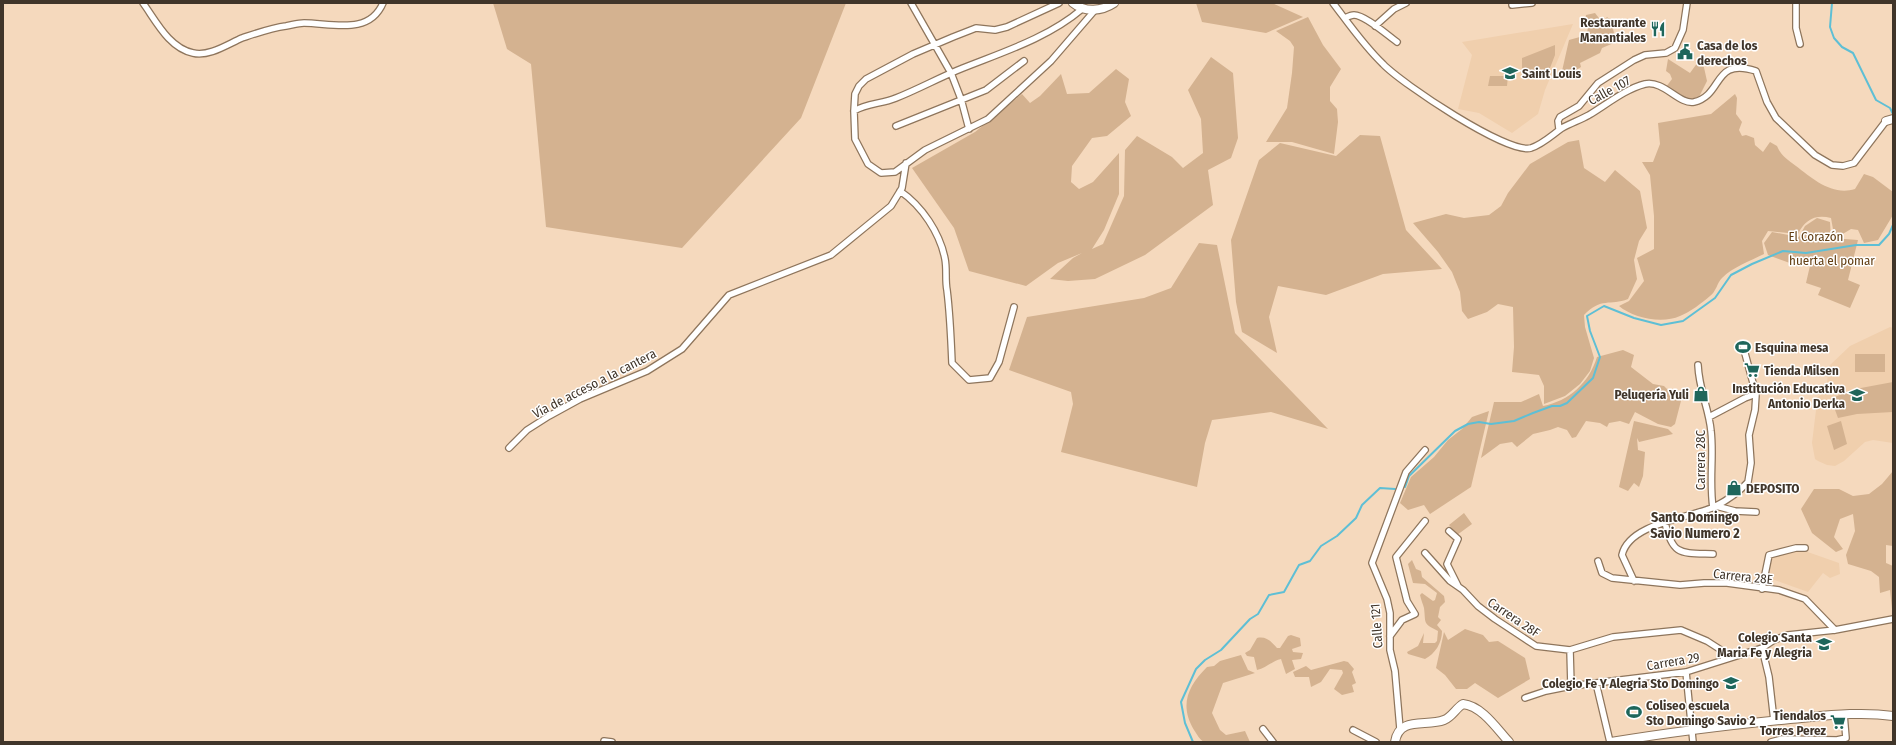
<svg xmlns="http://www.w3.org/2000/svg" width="1896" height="745" font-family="'Fira Sans Condensed',sans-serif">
<rect width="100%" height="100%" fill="#f5d9bd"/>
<path fill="#f0cfad" d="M1573,24L1545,90L1538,114L1512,133L1479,113L1458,109L1472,55L1462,42Z
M1890,327L1893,328V443L1873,440L1865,442L1844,461L1835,466L1827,465L1818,461L1815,459L1812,443L1816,410L1815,399L1826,391L1829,366L1850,346Z
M1802,550L1839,563L1840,574L1830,578L1823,573L1808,592L1766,577L1769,556Z"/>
<path fill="#d4b290" d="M493,3H846L801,118L682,248L546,227L531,64L507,49Z
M1196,3H1272L1303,17L1266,33L1202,22Z
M1595,13L1602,22L1607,17L1611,20L1616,42L1602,48L1600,53L1580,63L1581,67L1560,80L1569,40L1587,35L1588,25L1585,21L1586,15Z
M1308,17L1323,45L1341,69L1330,87V101L1337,109L1338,122L1334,154L1292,142H1266L1287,108L1292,73L1294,47L1290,41L1276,31Z
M1555,45V55L1550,68L1528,76L1525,71H1522V58Z
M1211,57L1233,73L1238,138L1231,158L1208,170L1213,205L1145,255L1095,279L1068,281L1050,279L1073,258L1082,253L1058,263L1026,286L969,271L954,228L912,168L975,132L1022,94L1030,103L1040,96L1061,74L1067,94L1089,93L1116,69L1129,79L1125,102L1131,116L1107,136L1092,138L1072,166L1071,182L1079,189L1093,182L1119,153V194L1104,230L1092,249L1103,244L1124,196L1125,150L1137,136L1172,157L1183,168L1203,153L1201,119L1188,90Z
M1668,59L1690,73L1698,62L1703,63L1707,81L1699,97L1689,100L1666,87L1672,79L1670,74L1666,71Z
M1490,76H1508L1507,86H1488Z
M1735,94L1737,98L1736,114L1742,122L1739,130L1742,136L1746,135L1754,138L1755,145L1763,152L1770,142L1777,146C1781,156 1787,159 1796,166C1813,179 1832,196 1855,189L1864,174L1873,177L1893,192V215L1878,240L1864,243L1858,230L1851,229L1841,235H1834L1831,218C1815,214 1805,220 1798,234L1768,231L1762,241L1764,254C1750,261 1733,267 1722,278C1717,283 1716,292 1710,296C1702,303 1690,312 1680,316C1662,324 1633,318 1619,306L1629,301L1644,281L1637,258L1654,249V216L1650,175L1642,162H1653L1660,144L1658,123L1711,114Z
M1360,135L1380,136L1406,230L1442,269L1383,274L1326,295L1278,286L1269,317L1277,353L1242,332L1236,302L1231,240L1259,160L1280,143L1336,156Z
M1579,140L1584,168L1605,182L1615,170L1640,191L1647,228L1639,241L1634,260L1637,279L1628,299C1610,306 1601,297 1584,315L1585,327L1594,358L1590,371L1580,384L1565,396L1544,404V386L1539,375L1512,372L1514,347L1513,307L1498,304L1487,312L1468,319L1462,311L1460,292L1452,272L1438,252L1413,223L1446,214L1464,218L1489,215L1501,206L1508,193L1530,164L1568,142Z
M1817,218L1830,222L1831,238L1858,240L1848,280L1860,285L1850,308L1818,295L1821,288L1806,283L1812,257L1798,266L1768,255L1764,243L1772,232L1799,237L1805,226Z
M1199,243L1217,245L1235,333L1328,429L1271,412L1212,420L1205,443L1197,487L1061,452L1073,404L1071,392L1009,370L1027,317L1144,298L1171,288Z
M1623,350L1634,355L1631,367L1653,384L1664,386L1673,395L1682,397L1675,424L1671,427L1658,424L1635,412L1629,424L1620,421L1609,423L1607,427L1600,423L1586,421L1576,437L1572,438L1567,430L1558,427L1550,430L1533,434L1517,447L1512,442L1500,444L1481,458L1494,402H1521L1539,394L1543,406C1569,401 1589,383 1597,357Z
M1855,354H1885V372H1855Z
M1893,382V412L1857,414L1838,418L1831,399L1850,390Z
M1489,411L1471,487L1430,514L1424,505L1408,510L1400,503L1411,477L1434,457L1448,440L1462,429L1472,417Z
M1634,421L1668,429L1673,434L1639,442L1637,438L1638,450L1645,452L1643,476L1639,487L1634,483L1628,491L1619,487Z
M1841,421L1847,444L1834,450L1827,426Z
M1893,471V546L1886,545V563L1893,566L1892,609L1890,590L1880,593L1879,577L1871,571L1848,564L1846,555L1855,531L1853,514L1840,519L1834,537L1843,549L1836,552L1812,533L1801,509L1814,489H1839L1853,496L1869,494L1882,484Z
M1464,513L1472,524L1457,535L1449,525Z
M1412,560L1416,569L1421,571L1422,577L1444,596L1445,602L1440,607L1438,617L1441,620L1437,625L1442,631C1442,643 1435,654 1425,659L1408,654L1407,652L1418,646L1424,633L1423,643H1435L1437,641L1438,631C1422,623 1426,623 1424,608C1423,604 1421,600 1420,595L1422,593L1433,601L1435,600L1437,593L1425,584L1413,583L1408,564Z
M1465,629L1483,635L1489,642L1498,641L1525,658L1530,679L1498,698L1475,683L1467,689H1456L1445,675L1436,668L1444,632L1448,640Z
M1291,635L1300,638L1301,646L1292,649L1293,652L1303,653L1301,659L1292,660L1295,669L1286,674L1281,659C1272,661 1266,668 1257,670L1254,657L1247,656L1245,653L1250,650L1257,638C1266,636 1271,641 1277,648H1280L1288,636Z
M1241,655L1248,670L1255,673L1223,683L1212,713L1220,730L1226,735L1245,731L1250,742C1242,742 1210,744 1204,742C1199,739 1197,734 1194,730C1179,705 1188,686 1207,667L1214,666L1220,661Z
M1344,661L1348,662L1354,669L1352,672L1356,683L1352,685L1354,692L1342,695L1334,689L1343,673L1342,670L1330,669L1321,682L1311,687L1309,677H1295L1293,672L1306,666L1311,670Z"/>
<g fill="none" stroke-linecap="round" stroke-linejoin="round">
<path stroke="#5ebfd5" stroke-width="2" d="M1832,3L1830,27L1834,38L1842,47L1853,53L1876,100L1890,108L1893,114
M1405,487L1409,476L1455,431L1468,424L1479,422L1491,424L1514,421L1533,413L1552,406H1560L1567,403L1593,378L1600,357L1590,331L1587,316L1604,306L1634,318L1661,325L1683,321L1715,298L1731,275L1752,264L1783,251L1806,253L1856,245H1879L1889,234L1893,225
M1193,742L1185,723L1181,702L1196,669L1205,660L1221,650L1250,619L1258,614L1269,595L1284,592L1299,565L1310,561L1321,546L1337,536L1356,518L1362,505L1380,488L1395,489"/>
<defs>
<path id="street" d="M143,3C156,21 169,48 193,53C209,57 228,44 242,38C257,33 271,28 286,26C292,25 298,23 304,23C331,23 369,36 383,3
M911,3L951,73L961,99L969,129
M1059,3L1007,27L995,30L976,28L953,37L913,54L866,79L859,86L855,94L854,111L855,139L868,164L881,173L895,172L925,150L988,119L1051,61L1095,10
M1333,3C1349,24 1364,46 1383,64C1401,83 1508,155 1531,148C1543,144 1552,135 1562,128C1571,123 1580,120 1589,115C1606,105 1625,89 1645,84C1664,80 1679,105 1694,102C1724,95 1712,57 1756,71L1767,102L1776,118L1815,155L1832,165L1843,166L1854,163L1886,121
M1796,3V28L1800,44
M1512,5L1532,3
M1345,18C1347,17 1351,15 1354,15C1365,15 1387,35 1397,42
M1375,26L1394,9L1406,3
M854,111C867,103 882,104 896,98C919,89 940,77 963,68C1003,52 1048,38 1082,9
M896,126L986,90L1024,61
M1562,128L1559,129L1558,121L1560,117L1579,106L1598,83L1634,60L1645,55L1666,53L1675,48L1683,30L1687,3
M900,191C922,206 940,233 945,259C947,269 945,280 947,290C950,314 951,338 952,363L969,380L990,378L999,362L1014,307
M1698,365C1699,390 1709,409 1711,431C1714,457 1709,480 1713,508
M1709,417L1745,398L1756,394
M509,448L527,430L549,416L580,399L647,371L682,349L729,295L831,255L891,206L902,188L906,163
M1716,506L1735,511L1756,512
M1665,522C1672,556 1681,553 1713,554
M1449,531L1458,539L1447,564L1458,586
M1425,553L1450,581L1463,590L1478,606L1495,619L1536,646L1570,650L1613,637L1681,630L1707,641L1721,650L1724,660
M1598,561L1602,573L1612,578L1680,585L1704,583H1727L1779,590L1805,599L1835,630
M1634,581L1622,555C1629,523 1690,518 1714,507C1726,501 1739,492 1748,482L1751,463L1749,435L1755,410L1756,394L1743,346
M1762,589L1769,555L1796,548H1805
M1390,636L1402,620L1415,614L1407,601L1396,557L1425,521
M1762,648L1769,677L1774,721
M1570,650L1571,686
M1686,672L1693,742
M1596,683L1610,742
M1525,698L1546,691L1571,686L1686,672L1762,648L1774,640L1788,635L1835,630L1893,619
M1263,729L1273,742
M1400,729L1395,671L1390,650V613L1387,599L1372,563L1406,472L1425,450
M1353,730L1376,742
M604,741L612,742
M1771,742L1782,739L1837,740L1846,738L1844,714"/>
<path id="secondary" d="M1073,3C1085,13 1102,11 1114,3
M1886,121L1893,119
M1395,742C1399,716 1426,727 1444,720C1452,717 1456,708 1463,704C1482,706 1497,729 1509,742
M1611,742C1671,732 1730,725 1790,719C1824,716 1859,711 1893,716"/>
</defs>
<use href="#street" stroke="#8e755c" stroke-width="8"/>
<use href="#secondary" stroke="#8e755c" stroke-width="10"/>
<use href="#street" stroke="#fff" stroke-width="5.5"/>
<use href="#secondary" stroke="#fff" stroke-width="8"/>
</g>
<defs>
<symbol id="restaurant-bare" viewBox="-9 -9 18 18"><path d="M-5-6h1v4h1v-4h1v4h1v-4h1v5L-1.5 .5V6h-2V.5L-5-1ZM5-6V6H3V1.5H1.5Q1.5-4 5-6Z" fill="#1e665b" stroke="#fff" stroke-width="2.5" paint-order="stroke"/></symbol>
<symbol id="civic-bare" viewBox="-9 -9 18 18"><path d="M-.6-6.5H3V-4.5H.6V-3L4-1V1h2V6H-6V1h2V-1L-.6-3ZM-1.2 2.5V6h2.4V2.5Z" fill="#1e665b" stroke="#fff" stroke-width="2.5" paint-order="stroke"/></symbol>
<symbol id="school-bare" viewBox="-9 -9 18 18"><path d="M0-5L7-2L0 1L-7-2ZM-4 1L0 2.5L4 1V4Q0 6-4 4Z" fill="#1e665b" stroke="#fff" stroke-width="2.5" paint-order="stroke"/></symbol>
<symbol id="stadium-bare" viewBox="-9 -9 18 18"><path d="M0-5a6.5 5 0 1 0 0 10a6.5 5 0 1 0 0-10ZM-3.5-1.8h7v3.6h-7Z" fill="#1e665b" stroke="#fff" stroke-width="2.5" paint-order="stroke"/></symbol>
<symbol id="supermarket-bare" viewBox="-9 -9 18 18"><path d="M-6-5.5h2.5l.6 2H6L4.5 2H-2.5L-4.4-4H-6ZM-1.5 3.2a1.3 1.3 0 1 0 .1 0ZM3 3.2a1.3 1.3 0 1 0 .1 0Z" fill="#1e665b" stroke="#fff" stroke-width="2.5" paint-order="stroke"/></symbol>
<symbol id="shop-bare" viewBox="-9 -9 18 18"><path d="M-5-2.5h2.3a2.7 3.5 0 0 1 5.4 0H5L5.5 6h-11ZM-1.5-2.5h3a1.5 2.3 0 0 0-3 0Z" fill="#1e665b" stroke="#fff" stroke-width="2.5" paint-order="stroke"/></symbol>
</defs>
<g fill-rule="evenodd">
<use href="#restaurant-bare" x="1647" y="18" width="22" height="22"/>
<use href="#civic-bare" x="1674" y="41" width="22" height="22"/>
<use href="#school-bare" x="1499" y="62" width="22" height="22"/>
<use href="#stadium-bare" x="1732" y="336" width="22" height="22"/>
<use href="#supermarket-bare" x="1741" y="359" width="22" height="22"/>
<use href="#shop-bare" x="1690" y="383" width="22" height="22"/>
<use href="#school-bare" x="1846" y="384" width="22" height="22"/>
<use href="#shop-bare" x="1723" y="477" width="22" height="22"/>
<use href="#school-bare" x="1813" y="633" width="22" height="22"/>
<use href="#school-bare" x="1720" y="672" width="22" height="22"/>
<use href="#stadium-bare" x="1623" y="701" width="22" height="22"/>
<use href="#supermarket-bare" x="1827" y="711" width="22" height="22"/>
</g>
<g text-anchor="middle" stroke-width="3" stroke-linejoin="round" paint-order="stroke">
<g font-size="13" font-weight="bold" fill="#40352a" stroke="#fff" text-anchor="end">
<text x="1646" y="27">Restaurante<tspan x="1646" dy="15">Manantiales</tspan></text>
<text x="1697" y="50" text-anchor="start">Casa de los<tspan x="1697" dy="15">derechos</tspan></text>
<text x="1522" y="78" text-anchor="start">Saint Louis</text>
<text x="1755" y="352" text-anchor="start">Esquina mesa</text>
<text x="1764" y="375" text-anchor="start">Tienda Milsen</text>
<text x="1845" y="393">Institución Educativa<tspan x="1845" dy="15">Antonio Derka</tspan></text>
<text x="1689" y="399">Peluqería Yuli</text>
<text x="1746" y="493" text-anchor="start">DEPOSITO</text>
<text x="1812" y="642">Colegio Santa<tspan x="1812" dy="15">Maria Fe y Alegria</tspan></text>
<text x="1719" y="688">Colegio Fe Y Alegria Sto Domingo</text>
<text x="1646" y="710" text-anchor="start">Coliseo escuela<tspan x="1646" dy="15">Sto Domingo Savio 2</tspan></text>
<text x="1826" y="720">Tiendalos<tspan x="1826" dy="15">Torres Perez</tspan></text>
</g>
<g font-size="13" fill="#40352a" stroke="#fff">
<text transform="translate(1609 90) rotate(-29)" y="5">Calle 107</text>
<text transform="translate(594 383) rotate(-27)" y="5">Vía de acceso a la cantera</text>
<text transform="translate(1700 460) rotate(-90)" y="5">Carrera 28C</text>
<text transform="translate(1743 576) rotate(6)" y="5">Carrera 28E</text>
<text transform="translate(1514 617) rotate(34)" y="5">Carrera 28F</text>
<text transform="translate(1376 626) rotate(-94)" y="5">Calle 121</text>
<text transform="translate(1673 661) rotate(-10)" y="5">Carrera 29</text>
</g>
<g font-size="13" fill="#633f14" stroke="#fff">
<text x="1816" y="241">El Corazón</text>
<text x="1832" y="265">huerta el pomar</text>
</g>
<g font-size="14" font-weight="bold" fill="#40352a" stroke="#fff">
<text x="1695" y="522">Santo Domingo<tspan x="1695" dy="16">Savio Numero 2</tspan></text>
</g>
</g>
<rect width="1896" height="745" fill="none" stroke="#40352a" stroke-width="8"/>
</svg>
